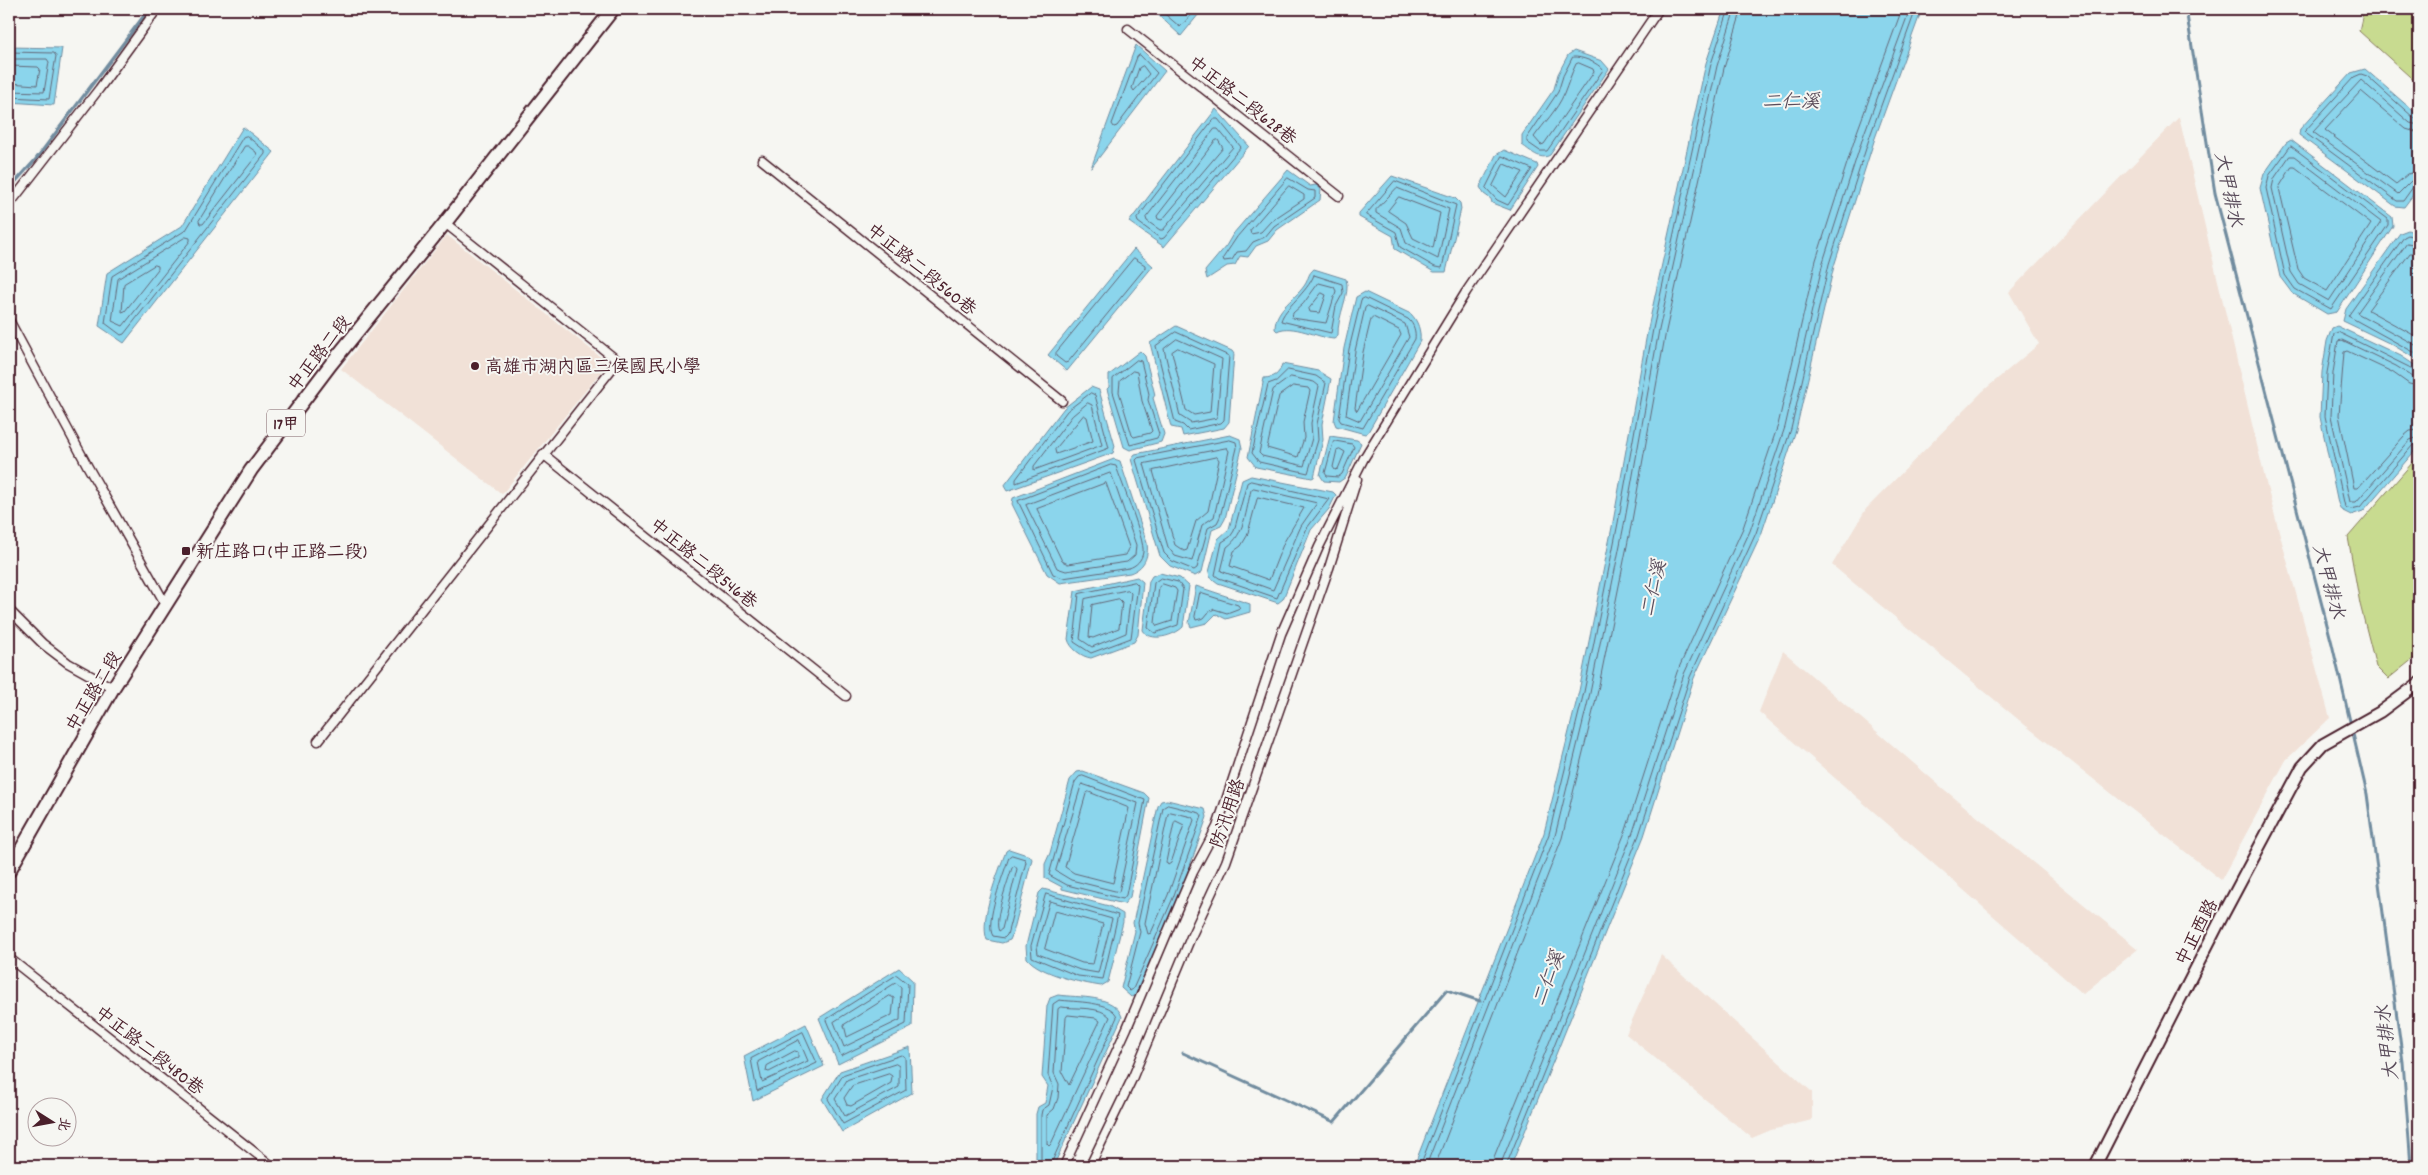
<svg xmlns="http://www.w3.org/2000/svg" width="2428" height="1175" font-family="Dekko,'LXGW WenKai TC',sans-serif">
<rect width="100%" height="100%" fill="#f6f6f2"/>
<filter id="ink" filterUnits="userSpaceOnUse"><feTurbulence type="fractalNoise" baseFrequency=".02" numOctaves="2"/><feDisplacementMap in="SourceGraphic" scale="10" xChannelSelector="R" yChannelSelector="G"/><feConvolveMatrix kernelMatrix="1 2 1 2 8 2 1 2 1" color-interpolation-filters="sRGB"/></filter>
<g filter="url(#ink)">
<path fill="#f1e1d7" d="M2179,117L2267,487L2330,718L2286,760L2221,880L2025,725L1832,565L1866,509L1983,391L2039,344L2009,292Z
M447,235L608,363L502,494L341,369Z
M1783,651L1940,786L2138,949L2083,994L1759,712Z
M1661,955L1812,1092V1120L1771,1130L1752,1138L1626,1034Z"/>
<path fill="#c8db90" stroke="#897d5e" d="M2364,9H2419V85L2359,31Z
M2419,455V654L2388,679L2376,667L2360,604L2348,537Z"/>
<path fill="#8bd5ec" stroke="#718c9f" d="M1152,9H1203L1181,36Z
M1724,9H1922L1875,138L1834,266L1796,430L1761,535L1694,678L1644,836L1511,1166H1414L1544,833L1579,691L1613,522L1648,328L1706,63Z
M1136,45L1165,71L1091,168Z
M9,47L62,48L54,105L9,102Z
M1574,51L1602,61L1609,69L1550,155C1540,161 1531,151 1522,145V135L1554,89L1558,74L1568,55Z
M2365,69L2419,116V187L2404,207L2395,206L2299,135L2300,129L2351,73Z
M1216,109L1249,146L1164,247L1129,222Z
M243,127L274,152L124,343L99,326L107,273L182,226Z
M2291,140L2392,217L2393,226L2337,312L2327,314L2292,293L2280,277L2260,188L2264,174L2286,143Z
M1504,150L1537,164L1538,167L1510,210L1492,203L1491,199L1484,194L1480,187L1496,155Z
M1288,170L1310,186L1316,185L1321,189L1320,200L1277,230L1268,241L1256,246L1248,257L1240,256L1235,265L1227,266L1207,279L1205,271L1226,246L1233,234Z
M1392,176L1455,198L1460,203L1461,209L1446,272H1434L1395,249L1393,236L1359,217V213Z
M2408,230L2419,235V361L2393,345L2343,321L2346,309L2400,233Z
M1134,249L1153,266L1067,371L1048,355Z
M1314,269L1346,279C1351,294 1337,315 1338,336L1334,339C1318,338 1292,323 1277,331L1275,329C1275,307 1296,300 1306,283C1309,277 1308,274 1314,269Z
M1365,292L1411,314C1418,321 1421,331 1420,341L1368,432L1365,434L1336,426L1334,421L1344,348L1356,297Z
M1176,326L1232,351L1234,354L1229,422L1224,428L1183,436L1181,429L1171,427L1150,343Z
M2337,326L2401,356L2419,368V446L2363,511L2351,515L2341,510L2338,503L2320,417L2322,372L2327,341L2332,328Z
M1140,351L1145,356L1155,395L1153,398L1164,434L1161,442L1130,450L1124,447L1107,389L1109,387V375Z
M1282,364L1318,371L1331,379L1322,424L1323,440L1314,477L1312,478L1256,467L1248,457L1264,378C1275,377 1279,375 1282,364Z
M1091,387L1099,390L1115,446L1113,453L1007,491L1004,486L1064,408Z
M1230,435L1240,439L1242,448L1225,519L1221,526L1212,530L1202,572L1195,576L1170,566L1160,556L1131,459L1135,454Z
M1330,436L1357,440L1361,443L1346,477L1339,482L1324,481L1320,475Z
M1114,459L1120,461L1147,543C1149,557 1144,568 1130,573L1060,583L1047,574L1012,504L1013,498Z
M1251,476L1333,492L1336,495L1329,509L1311,530L1283,599L1278,603L1218,583L1210,577L1209,572L1218,539L1229,529L1242,480Z
M1160,573L1180,578L1189,586L1183,627C1174,636 1150,643 1143,630L1149,581L1152,576Z
M1137,577L1143,582L1138,635L1134,642L1091,658C1082,657 1070,648 1068,639L1075,591Z
M1196,586L1250,604V612L1226,619L1216,614L1207,623L1191,627L1189,623Z
M1083,771L1144,793L1149,798L1130,897L1124,904L1062,889V887L1045,878V864L1050,853L1070,780L1077,772Z
M1167,800L1205,809L1207,817L1178,900L1135,996L1131,997L1121,988L1135,931L1133,923L1158,806L1161,801Z
M1009,849L1030,856L1032,859L1013,933L1010,940L1002,943L987,940C979,919 998,873 1006,851Z
M1043,889L1109,906L1123,914V922L1108,982L1101,986C1081,983 1040,974 1027,958L1026,946L1039,893Z
M899,968L913,981L912,1027L838,1064L819,1018Z
M1058,995C1078,998 1115,994 1122,1017L1054,1165L1036,1166V1114L1038,1107L1045,1103L1048,1086L1042,1077L1047,1006L1050,998Z
M806,1024L824,1066L753,1101L744,1056Z
M910,1047L912,1093L842,1132L822,1099L840,1071Z"/>
<g fill="none" stroke-linecap="round" stroke-linejoin="round">
<path stroke="#646878" stroke-width="1" d="M1159,9L1180,27L1197,9
M9,52L54,53L56,56L49,99L9,97
M1140,55L1157,73L1117,126L1114,127L1112,124L1137,57Z
M1573,57C1581,56 1599,63 1603,70L1547,151H1540L1527,142V138L1558,92L1563,76Z
M9,59H47L49,62L44,92L9,91
M1579,63L1593,69L1594,72L1544,144L1541,145L1534,137C1544,123 1557,110 1564,94C1568,84 1571,74 1576,64Z
M9,66L38,67L40,69L37,85L9,83
M1143,66L1149,74L1134,91L1132,88L1139,68Z
M1214,119H1218L1241,147L1164,238L1161,239L1138,222L1137,219Z
M2419,119L2414,118L2367,76L2361,74L2354,77L2304,132L2397,201H2403L2413,187L2419,185
M2419,125L2410,123L2361,80L2313,132L2398,194L2411,181L2419,179
M1215,129H1218L1233,147L1163,230H1160L1147,221L1146,218Z
M2419,133L2406,129L2361,91L2325,130L2396,184L2408,174L2419,171
M247,136L265,151V154L124,334L121,335L105,323L112,276L186,230L243,137Z
M1218,140L1223,148L1162,220L1158,219L1157,216L1215,141Z
M245,146H248L256,152L257,155L203,224H200L199,221Z
M2291,146L2388,219V225L2331,309L2295,289L2285,275L2266,188L2269,176Z
M1502,156L1532,169L1508,205L1497,200L1486,188Z
M2290,156H2294L2381,222L2329,301L2299,284L2291,272L2272,188L2274,179Z
M1504,164L1523,172L1506,197L1493,186Z
M2292,167H2295L2371,224L2327,291L2304,278L2298,269L2279,188Z
M1288,178L1308,190L1315,191V198L1274,226L1265,237L1253,242L1246,251L1237,252L1232,260L1224,261L1223,258L1237,237Z
M1395,181L1456,205L1442,268L1435,267L1400,247L1396,232L1366,215Z
M1289,186L1304,195V199L1271,221L1261,232L1251,234L1250,231Z
M1397,188L1449,209L1438,259L1406,243L1401,228L1376,213V210Z
M1399,197L1440,213L1433,248L1413,238L1406,223L1388,211Z
M186,237L190,238V241L123,326L112,321L118,279Z
M2419,239L2408,235L2404,237L2348,316L2419,355
M2419,245L2407,243L2357,313L2419,347
M2419,253H2410L2368,310L2419,338
M1134,258L1145,265V268L1068,362L1065,363L1056,356V353Z
M155,265L158,266V269L125,311L122,312L124,284Z
M1314,275L1342,284L1343,293L1336,306L1331,333L1281,321C1284,308 1307,293 1314,275Z
M1319,283L1334,287L1336,291L1326,323L1292,318L1293,313L1303,304Z
M1322,293L1326,295L1320,313L1310,312L1309,309Z
M1365,298L1408,319C1414,324 1416,332 1415,339L1363,428L1341,422L1339,419L1349,349L1361,300Z
M1368,306L1405,324L1409,337L1360,421L1346,415L1355,351L1365,308Z
M1373,317L1399,330L1401,335L1357,411L1355,408L1363,352L1371,319Z
M1176,332L1229,356L1224,420L1221,423L1188,430L1183,425L1175,422L1156,346Z
M1177,339L1222,359L1217,418L1191,423L1180,416L1164,349Z
M1178,348L1214,364L1210,412L1194,415L1186,410L1172,352Z
M1137,360L1141,361L1149,394L1148,400L1159,434L1157,438L1130,445L1113,392V379Z
M1288,370L1316,376L1326,383L1317,424L1318,440L1308,473L1259,462L1252,453L1268,384L1276,381Z
M1133,371L1137,372L1142,401L1152,431L1150,433L1134,437L1132,435L1119,392L1120,381Z
M2419,372L2338,332L2334,334L2327,373L2325,416L2345,507L2351,509L2360,507L2413,445L2419,443
M1291,377L1314,382L1319,386L1311,423L1312,438L1304,466L1262,456L1259,453L1273,390Z
M2419,378L2413,377L2396,366L2342,340L2338,341L2333,373L2331,416L2350,502H2356L2410,440L2419,437
M1293,386L1308,388L1310,391L1303,422L1304,438L1298,457L1267,448L1279,396Z
M2419,386L2409,384L2392,372L2347,351L2344,352L2339,415L2354,488H2358L2404,436L2410,431L2419,430
M1091,393L1095,395L1109,448L1016,483V479L1067,411Z
M1088,403L1092,405L1102,445L1034,470V466L1072,416Z
M1084,415L1087,417L1093,441L1056,454L1055,450Z
M1230,440L1236,442L1237,448L1220,517L1217,523L1208,528L1197,568L1194,570L1172,561L1164,553L1136,460L1138,458Z
M1335,441L1352,444L1354,447L1342,474L1338,477L1327,476L1325,473L1333,443Z
M1227,448L1229,451L1214,517L1202,525L1192,561L1175,556L1168,547L1144,464Z
M1340,449L1345,452L1338,469L1335,470L1333,467L1337,450Z
M1217,457L1219,460L1208,511L1196,521L1187,550L1184,551L1175,545L1153,471Z
M1111,465L1116,466C1121,481 1145,540 1143,552C1142,560 1136,566 1129,568L1063,578L1053,574L1018,501Z
M1111,473L1136,545L1135,555L1127,562L1066,571L1057,568L1026,505Z
M1251,481L1329,499L1307,528L1277,598L1219,578L1215,575L1222,542L1230,537L1234,531L1247,483Z
M1106,483L1129,547L1125,555L1068,564L1062,561L1037,509Z
M1254,488L1317,503L1301,526L1273,590L1221,571L1227,547C1245,534 1246,510 1251,490Z
M1258,497L1304,508L1284,542L1269,580L1230,566L1234,551L1241,546L1247,536Z
M1161,578L1178,582L1183,589L1178,625L1155,633L1148,628L1154,583Z
M1135,582L1138,585L1131,638L1091,653L1074,642L1079,594Z
M1163,584L1175,588L1177,591L1172,621L1157,626L1155,623L1159,587Z
M1128,590L1131,593L1126,633L1092,647L1080,639L1085,599Z
M1200,593L1238,605L1240,608L1227,613L1214,609L1208,613L1204,618L1196,620L1195,617Z
M1119,599L1122,602L1119,628L1093,638L1089,637L1092,605Z
M1083,776L1145,800L1126,895L1123,899L1067,885L1049,875L1075,782L1079,777Z
M1082,784L1138,803L1119,892L1071,880L1056,871Z
M1089,792L1129,808L1113,883L1074,873L1065,867L1086,794Z
M1168,805L1200,813L1202,816L1173,898L1133,989L1130,991L1126,987L1140,932L1138,923L1163,808Z
M1171,812L1192,817L1194,820L1168,895L1151,933L1148,934L1145,923L1168,814Z
M1176,821L1184,825L1171,863L1168,865L1166,862L1174,823Z
M1012,855L1025,859L1026,862L1007,935L1004,938L993,936C984,923 1004,873 1009,857Z
M1015,866L1017,869L1002,929L999,931C993,921 1008,881 1012,868Z
M1046,894L1118,915L1103,979L1078,976L1032,957L1031,946Z
M1050,901L1112,919L1098,973L1080,970L1038,954L1037,946Z
M1055,911L1103,924L1093,964L1082,963L1045,949Z
M897,975L908,984L906,1024L841,1056L826,1020Z
M896,983L901,987L900,1020L844,1047L834,1022Z
M890,996L894,998L892,1015L847,1037L844,1025Z
M1061,1007C1074,1009 1101,1006 1110,1017L1051,1144L1049,1146L1047,1144V1115L1054,1109L1058,1098L1059,1084L1054,1073L1058,1009Z
M1068,1015L1096,1018L1100,1021L1069,1085L1062,1072L1066,1018Z
M803,1032L817,1063L757,1091L751,1059Z
M799,1040L808,1061L762,1082L758,1062Z
M795,1051L798,1052V1057L769,1072L766,1071L767,1066Z
M902,1055L905,1057L906,1090L843,1124L828,1099L843,1075Z
M896,1064L899,1066V1087L845,1116L835,1099L847,1080Z
M889,1074L892,1076L891,1083L851,1106L847,1105L844,1098L852,1086Z
M1041,1166V1115L1042,1110L1049,1105L1053,1087L1048,1075L1053,1004L1059,1000C1073,1002 1113,1001 1117,1017L1050,1166
M1420,1166L1549,834L1584,692L1618,523L1653,329L1711,64L1729,9
M1426,1166L1555,836L1590,693L1624,525L1659,330L1717,66L1735,9
M1435,1166L1562,838L1597,695L1631,526L1666,331L1724,68L1742,9
M1492,1166L1494,1157L1626,830L1677,672L1743,528L1778,425L1816,260L1857,132L1902,9
M1500,1166L1633,832L1684,674L1750,531L1785,427L1823,262L1864,134L1910,9
M1506,1166L1639,835L1690,677L1756,533L1791,429L1829,264L1870,136L1916,9"/>
<path stroke="#718c9f" stroke-width="3" d="M2186,9L2215,193L2332,644L2367,794L2403,1062L2411,1166
M9,189L36,159L149,9
M1183,1053L1334,1122L1447,990L1480,1001"/>
<defs>
<path id="minor" d="M1128,29L1339,196
M762,160L1062,401
M9,205L99,89L157,9
M9,320L88,467L166,605
M543,454L846,696
M9,610L43,644L68,663L113,688
M318,741L618,361L445,223
M9,958L272,1166
M1064,1166L1127,1028L1193,872L1217,827L1281,634L1319,547L1364,458L1466,292L1659,9
M1090,1166L1132,1079L1191,937L1226,862L1329,568L1357,479"/>
<path id="tertiary" d="M2095,1166L2223,915L2302,767L2323,744L2380,712L2419,683"/>
<path id="primary" d="M9,871L113,688L251,470L331,364L445,223L613,9"/>
</defs>
<use href="#minor" stroke="#4a1f2b" stroke-width="11"/>
<use href="#tertiary" stroke="#4a1f2b" stroke-width="14"/>
<use href="#primary" stroke="#4a1f2b" stroke-width="16"/>
<use href="#minor" stroke="#f6f6f2" stroke-width="8"/>
<use href="#tertiary" stroke="#f6f6f2" stroke-width="10"/>
<use href="#primary" stroke="#f6f6f2" stroke-width="12"/>
</g>
</g>
<g fill="#4a1f2b" stroke="#f6f6f2" stroke-width="2">
<circle cx="475" cy="366" r="5"/>
<rect x="181" y="546" width="10" height="10" rx="2.5"/>
</g>
<g text-anchor="middle" stroke-width="4" stroke-linejoin="round" paint-order="stroke">
<rect fill="#f6f6f2" stroke="#7e6067" stroke-width="1" x="267" y="409.5" width="38" height="27" rx="4"/>
<g font-size="16" font-weight="bold" fill="#4a1f2b">
<text x="286" y="429">17甲</text>
</g>
<g font-size="18" fill="#4a1f2b" stroke="#f6f6f2">
<text transform="translate(1243 100) rotate(38)" y="6">中正路二段628巷</text>
<text transform="translate(922 269) rotate(39)" y="6">中正路二段560巷</text>
<text transform="translate(319 353) rotate(-52)" y="6">中正路二段</text>
<text transform="translate(704 563) rotate(39)" y="6">中正路二段546巷</text>
<text transform="translate(93 691) rotate(-59)" y="6">中正路二段</text>
<text transform="translate(1227 813) rotate(-71)" y="6">防汛用路</text>
<text transform="translate(2196 932) rotate(-63)" y="6">中正西路</text>
<text transform="translate(150 1050) rotate(38)" y="6">中正路二段480巷</text>
</g>
<g font-size="18" fill="#4a1f2b" stroke="#f6f6f2" text-anchor="start">
<text x="485" y="372">高雄市湖內區三侯國民小學</text>
<text x="196" y="557">新庄路口(中正路二段)</text>
</g>
<g font-size="19" font-style="italic" fill="#5a4c5b" stroke="#f6f6f2">
<text x="1791" y="107">二仁溪</text>
<text transform="translate(2230 189) rotate(78)" y="7">大甲排水</text>
<text transform="translate(2330 581) rotate(75)" y="7">大甲排水</text>
<text transform="translate(1652 588) rotate(-77)" y="7">二仁溪</text>
<text transform="translate(1547 978) rotate(-69)" y="7">二仁溪</text>
<text transform="translate(2386 1043) rotate(-97)" y="7">大甲排水</text>
</g>
</g>
<rect width="2428" height="1175" fill="none" stroke="#f6f6f2" stroke-width="30"/>
<rect x="15" y="15" width="2398" height="1145" fill="none" stroke="#4a1f2b" stroke-width="2" filter="url(#ink)"/>
<g transform="translate(52 1122) rotate(101)"><circle r="24" fill="#f6f6f2" stroke="#b1a0a2"/>
<path d="M0-4L9 19L0 12L-9 19Z" fill="#4a1f2b"/>
<text y="-8" font-size="14" font-weight="bold" text-anchor="middle" fill="#4a1f2b">北</text>
</g>
</svg>
